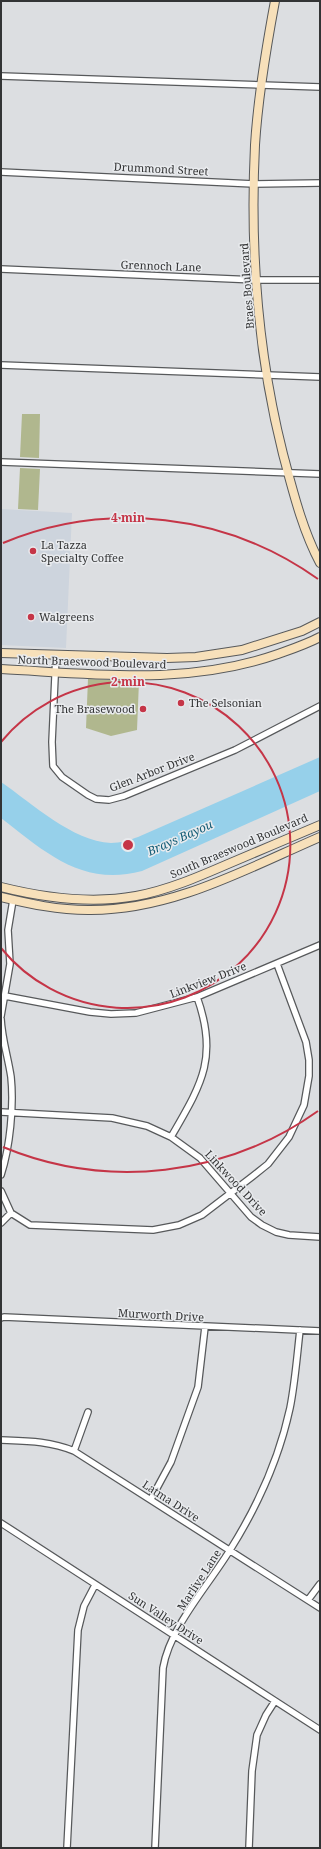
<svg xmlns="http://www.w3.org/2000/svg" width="321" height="1849" font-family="'Noto Serif',serif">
<rect width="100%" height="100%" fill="#dcdee1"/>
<path fill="#cdd4dd" d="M1,509L72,513L66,648L1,645Z"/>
<path fill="#b0b78e" d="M22,414H40L39,458L20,457Z
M20,468L40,469L38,510L18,509Z
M88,679L139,681L137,730L111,736L86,728Z"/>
<path fill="#96d0ea" d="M320,757V791L142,871C82,887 45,852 1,818V782C33,804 72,841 111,843C120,843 130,840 138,837Z"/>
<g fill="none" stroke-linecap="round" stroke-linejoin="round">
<defs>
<path id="street" d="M1,76L320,87
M1,172L254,184L320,183
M1,269L257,280H320
M1,365L320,377
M1,462L320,474
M56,655L52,742L53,766L62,777L88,795L96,799L109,800L124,796L235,750L320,706
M5,996L90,1012L111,1014L136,1013L197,997L320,945
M1,1016L10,964L8,930L13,900
M1,1019C2,1039 8,1057 11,1077C14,1106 10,1147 1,1175
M1,1112L112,1118L147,1126L171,1137L200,1158L251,1217L262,1225L276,1232L289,1235L320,1237
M171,1137C201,1085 219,1058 197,997
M1,1191L11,1213L30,1225L153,1230L179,1225L202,1215L253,1176L268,1164L289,1137L304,1105L309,1076V1060L306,1042L277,964
M1,1223L11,1213
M1,1318L4,1317L320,1331
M1,1440C27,1441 50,1441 74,1451L320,1608
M74,1451L88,1412
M151,1499L171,1462L198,1387L205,1327
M1,1523L320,1730
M308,1600L320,1584
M67,1848L78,1630L84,1606L95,1585
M155,1848L163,1668C170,1627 208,1586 230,1550C257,1507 279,1459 290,1408C295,1383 297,1356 300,1330
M249,1848L252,1771L257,1735L266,1715L275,1701"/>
<path id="secondary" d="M275,1C266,49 258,96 255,145C250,247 258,355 283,454C293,491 302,529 320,563
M1,653L167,658L196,657L242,650L302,631L320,622
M1,669C96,674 186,686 278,654C292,649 307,644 320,637
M1,887C45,898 92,904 136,896C168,890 198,877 228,864C259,851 289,838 320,825
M1,897C30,904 58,910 88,910C171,911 246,869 320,837"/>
</defs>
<use href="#street" stroke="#57595b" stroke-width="8"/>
<use href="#secondary" stroke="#57595b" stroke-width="10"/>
<use href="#street" stroke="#fff" stroke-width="5.5"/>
<use href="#secondary" stroke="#f7e0ba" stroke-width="8"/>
</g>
<g fill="none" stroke="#c53547" stroke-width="2">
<path d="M1 742A163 163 0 1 1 1 948"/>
<path d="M318 1111A327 327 0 0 1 3 1147M3 543A327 327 0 0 1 318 579"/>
</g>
<g fill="#c53547" stroke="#e9ebee" stroke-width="1.5">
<circle cx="33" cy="551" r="4"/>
<circle cx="31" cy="617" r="4"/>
<circle cx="181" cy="703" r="4"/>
<circle cx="143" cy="709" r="4"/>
</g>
<g text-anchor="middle" stroke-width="3" stroke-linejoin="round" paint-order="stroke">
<g font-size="11" fill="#333435" stroke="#e9ebee">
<text transform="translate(161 169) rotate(3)" y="4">Drummond Street</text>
<text transform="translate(161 266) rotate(2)" y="4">Grennoch Lane</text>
<text transform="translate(247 286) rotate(-94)" y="4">Braes Boulevard</text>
<text transform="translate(92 662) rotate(2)" y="4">North Braeswood Boulevard</text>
<text transform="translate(152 772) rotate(-21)" y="4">Glen Arbor Drive</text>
<text transform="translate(239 846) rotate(-23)" y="4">South Braeswood Boulevard</text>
<text transform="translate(208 980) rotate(-21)" y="4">Linkview Drive</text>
<text transform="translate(236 1183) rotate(47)" y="4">Linkwood Drive</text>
<text transform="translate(161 1315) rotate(3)" y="4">Murworth Drive</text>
<text transform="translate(171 1501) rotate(33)" y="4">Latma Drive</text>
<text transform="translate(199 1580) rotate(-57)" y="4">Marlive Lane</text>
<text transform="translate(166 1618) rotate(33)" y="4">Sun Valley Drive</text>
</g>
<g font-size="11" fill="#333435" stroke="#e9ebee" text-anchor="start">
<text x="41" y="549">La Tazza<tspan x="41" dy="13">Specialty Coffee</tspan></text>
<text x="39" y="621">Walgreens</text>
<text x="189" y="707">The Selsonian</text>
<text x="135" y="713" text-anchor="end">The Brasewood</text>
</g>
<g font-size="12" font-style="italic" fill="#145d77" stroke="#e9ebee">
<text transform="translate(180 838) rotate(-24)" y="4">Brays Bayou</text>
</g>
</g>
<circle cx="128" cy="845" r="6" fill="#c53547" stroke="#e9ebee" stroke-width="2"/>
<g font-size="12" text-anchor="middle" font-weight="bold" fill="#c53547" stroke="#e9ebee" stroke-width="3" stroke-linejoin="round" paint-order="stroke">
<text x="128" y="522">4 min</text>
<text x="128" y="686">2 min</text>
</g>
<rect width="321" height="1849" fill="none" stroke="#333435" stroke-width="4"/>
</svg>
